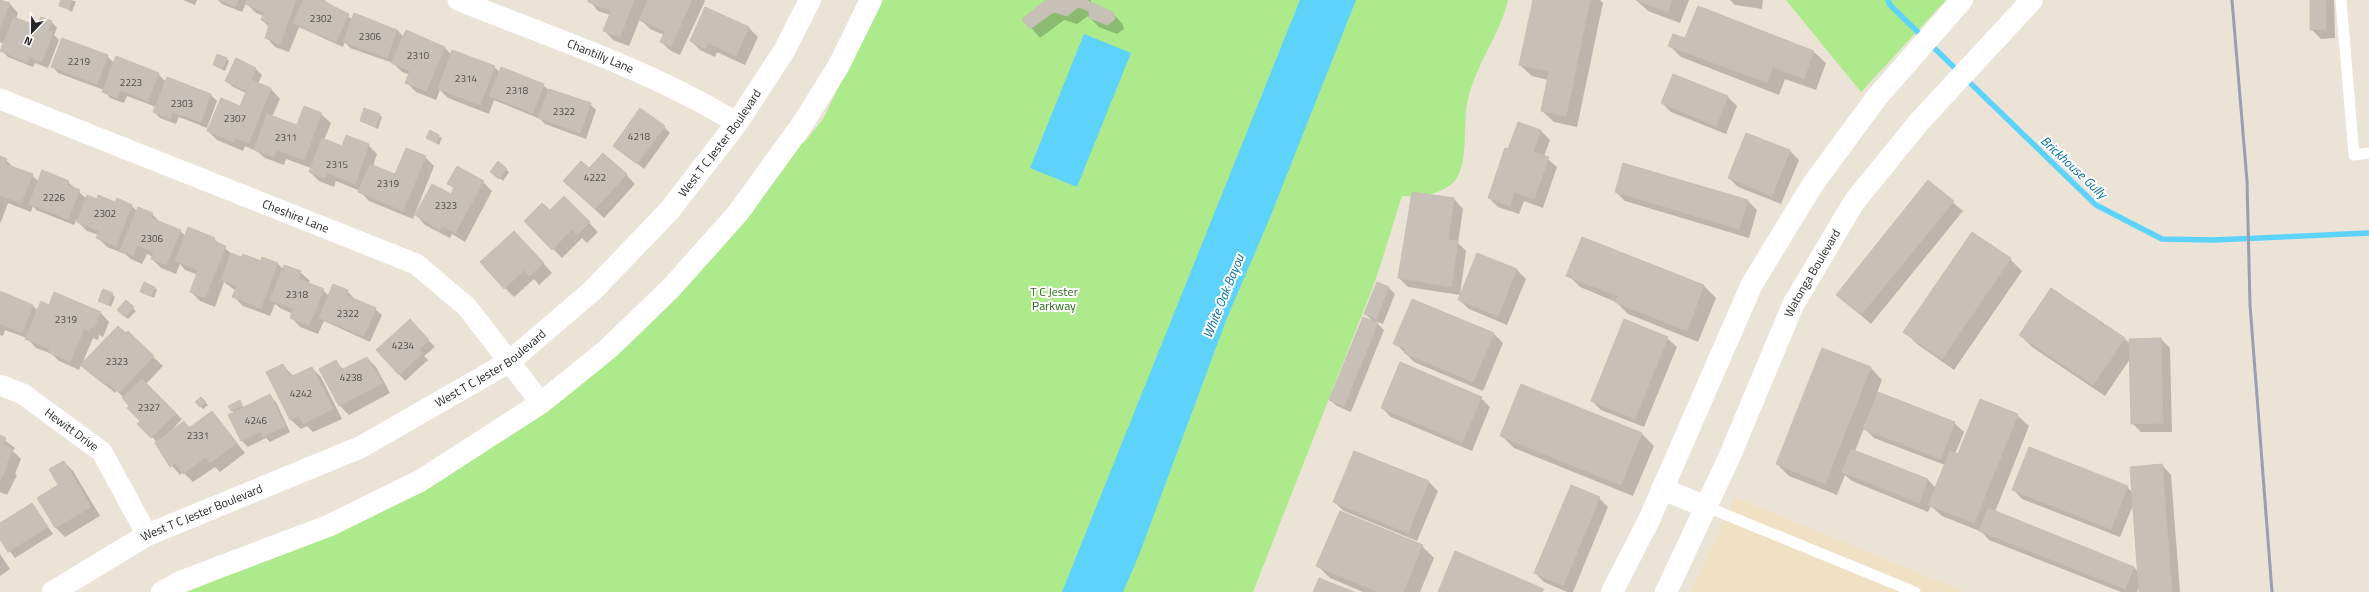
<svg xmlns="http://www.w3.org/2000/svg" width="2369" height="592" font-family="'Titillium Web',sans-serif">
<rect width="100%" height="100%" fill="#ece3d7"/>
<path fill="#f0e1c4" d="M1735,497L1965,592H1690Z"/>
<path fill="#adea8c" d="M881,0H1508C1500,35 1476,64 1468,99C1462,122 1470,163 1454,182C1442,194 1418,198 1402,196L1376,279L1253,592H187L381,512L443,479L534,419L801,143L805,142L823,119Z
M1786,0H1946L1861,92Z"/>
<path fill="#5dd3fb" d="M1300,0H1356L1269,220L1227,318L1139,555L1123,592H1062Z
M1084,34L1131,53L1077,187L1030,168Z"/>
<path fill="#0003" fill-rule="evenodd" d="M0,0L9,3L18,13L16,19L38,27L51,21L57,28L54,35L59,40L48,68L35,63L33,67L8,57L2,51L4,44L0,42Z
M62,0L76,1L72,12L60,5Z
M183,0H197L195,5Z
M218,0H324L352,19L397,30L404,37L445,48L452,55L494,67L500,72L543,85L549,90L590,104L596,110L586,139L545,124L540,119L494,100L489,114L448,98L440,90L436,100L416,92L406,82L410,75L402,72L393,63L350,48L345,42L343,47L299,27L289,52L275,47L266,37L269,27L262,20L264,16L256,13L246,3L242,12L222,4Z
M589,0H704L705,1L680,55L671,51L661,42L664,35L650,29L640,19L629,46L613,40L604,30L610,15L598,11Z
M1047,0H1091V4L1112,13L1122,23L1124,29L1117,34L1099,27L1088,16L1077,24L1064,20L1040,38L1024,19Z
M1534,0H1600L1603,3L1577,127L1554,122L1542,111L1548,80L1532,76L1520,65Z
M1636,0H1689L1680,23L1648,11Z
M1730,0H1763L1762,9L1735,5Z
M2311,0H2334L2335,38L2321,39L2311,29Z
M1698,7L1814,52L1826,63L1816,90L1785,79L1779,95L1681,57L1669,45L1686,40Z
M706,8L749,28L758,37L745,65L717,52L715,57L700,50L691,41Z
M107,56L114,63L158,74L166,82L167,78L211,95L217,101L207,128L179,117L176,124L160,118L154,112L156,107L127,96L124,103L110,98L104,90L58,73L52,66Z
M227,59L229,61L225,71L214,65Z
M236,60L256,69L262,75L258,84L271,89L280,99L272,117L297,127L321,114L331,123L324,140L342,147L368,145L377,154L373,166L396,175L425,157L434,166L413,219L369,201L360,191L336,181L334,187L319,181L310,172L311,168L286,159L284,165L265,158L258,152L245,146L243,151L217,140L208,131L241,107L246,93L233,87L226,81Z
M1673,75L1728,97L1737,106L1726,134L1671,112L1662,103Z
M380,115L382,117L378,129L361,121Z
M664,127L670,133L644,169L614,146Z
M1541,131L1550,140L1544,156L1557,167L1543,208L1524,201L1519,214L1498,207L1489,198L1509,150Z
M430,132L442,138L439,145L428,138Z
M1790,151L1799,160L1781,204L1738,187L1729,178Z
M0,157L6,160L15,169L32,175L39,182H68L87,199L116,203L118,200L132,206L137,211L152,214L161,223L180,231L186,236L214,239L233,255L261,262L277,263L283,269L300,272L310,281L308,284L323,290L329,296L347,291L353,297V299L375,309L382,315L370,342L324,321L318,334L300,327L291,317L293,314L280,308L275,304L270,316L243,306L234,297L236,291L224,282L215,307L200,301L191,292L198,275L185,270L180,264L176,274L161,268L152,259L153,257L147,254L142,264L131,259L125,254L107,247L98,238L99,235L87,231L76,220L74,225L36,210L33,206L31,212L8,203L0,224ZM298,275H300L297,284Z
M498,163L509,172L503,181L495,174Z
M589,170L626,174L635,184L604,218L574,190Z
M483,182L492,191L465,242L452,234L450,238L425,225L416,215L451,195L454,189L449,183Z
M1928,182L1963,211L1871,324L1837,295Z
M1616,192L1748,201L1757,210L1749,238L1625,201Z
M564,197L598,232L587,243L582,238L562,258L525,221L550,211Z
M1454,199L1463,209L1458,243L1466,251L1460,295L1408,287L1399,278Z
M1582,238L1704,286L1716,298L1698,342L1628,314L1616,302L1580,287L1568,275Z
M523,241L552,273L539,285L534,279L514,297L505,288Z
M2010,259L2022,271L1954,370L1917,344L1905,332Z
M1517,270L1526,279L1507,325L1469,309L1459,300Z
M154,287L157,290L154,298L141,291Z
M1389,288L1395,294L1383,324L1375,321L1384,330L1351,412L1337,406L1330,400L1374,322L1365,314Z
M0,292L33,306L38,311L49,306L100,312L109,322L103,337L99,335L98,340L93,338L82,364L128,333L163,366L146,384L182,419L170,432L184,422L190,428L212,412L245,453L220,472L215,467L193,482L183,472L180,475L160,452L162,451L157,442L139,424L142,421L117,390L115,393L81,365L79,370L59,361L52,354L36,348L27,338L5,330L3,336L0,335Z
M112,294L115,297L111,307L99,300Z
M126,302L136,311L128,319L118,310Z
M416,327L435,347L424,356L428,360L405,381L399,374Z
M1494,334L1503,343L1483,391L1414,362L1395,343Z
M2020,335L2124,338L2130,344L2161,339L2170,348L2172,432H2141L2132,423L2130,359L2105,396L2032,347Z
M1667,338L1677,347L1644,427L1601,410L1592,401Z
M1822,349L1871,368L1882,380L1877,393L1954,423L1964,432L1955,454L1959,455L2017,415L2029,426L1995,512L2134,567L2139,573L2134,503L2120,537L2022,499L2013,489L2127,487L2133,493L2162,465L2171,475L2180,592H2140V584L2137,592H2121L1989,540L1982,532L1942,516L1931,506L1928,512L1852,481L1845,475L1837,495L1789,476L1777,464ZM1864,428L1874,438L1945,465L1936,488L1928,480L1855,451Z
M367,358L376,367L390,393L349,415L340,406L320,370L335,361L344,370Z
M283,365L294,377L312,368L321,377L342,419L313,432L307,426L301,429L291,420L268,372Z
M269,396L276,402L290,432L270,442L266,438L248,447L242,441L234,413L229,407L240,402L244,408Z
M201,398L208,405L203,409L196,402Z
M1481,398L1490,407L1472,451L1391,417L1382,408Z
M1642,434L1654,446L1633,496L1514,448L1502,436Z
M0,437L15,448L13,451L21,459L15,474L17,475L7,495L0,492Z
M1355,452L1429,482L1438,491L1417,541L1344,511L1334,502Z
M64,462L73,471L100,516L65,537L55,527Z
M1599,498L1608,507L1573,592H1567L1544,582L1535,573Z
M32,504L53,534L15,558L0,538V524Z
M1422,546L1434,558L1420,592H1363L1330,578L1318,566Z
M0,554L10,569L0,576Z"/>
<g fill="none" stroke-linecap="round" stroke-linejoin="round">
<path stroke="#5dd3fb" stroke-width="5.5" d="M1888,0L1890,5L1923,37
M1929,43L1959,72
M1965,78L2096,205L2162,239L2213,240L2369,233"/>
</g>
<path fill="#c7c0b7" stroke="#c7bfb1" d="M0,0L10,3L0,27Z
M61,0H72L69,9L59,6Z
M219,0H238L235,7Z
M247,0H296L280,44L265,38L270,23L261,20L264,12L245,4Z
M303,0H321L349,14L336,42L293,23Z
M588,0H634L620,37L603,31L611,11L588,2Z
M648,0H692L671,46L660,42L665,31L639,20Z
M1046,0H1086L1113,12L1115,19L1108,25L1089,18V11L1078,7L1067,16L1054,12L1030,29L1022,19Z
M1533,0H1590L1566,116L1541,111L1549,71L1519,65Z
M1636,0H1672L1668,12Z
M2310,0H2326V29L2310,30Z
M1698,6L1814,51L1804,79L1773,67L1767,83L1668,46L1673,34L1685,38Z
M705,7L749,27L736,56L708,43L705,49L690,41Z
M354,13L397,30L387,58L343,42Z
M14,17L37,26L41,17L52,21L48,31L53,33L42,62L29,57L27,62L0,51Z
M406,30L445,47L426,91L405,83L410,71L391,63Z
M62,38L108,55L97,84L51,67Z
M452,50L495,66L480,105L438,89Z
M217,54L227,58L222,69L213,65Z
M116,56L159,73L148,101L121,90L117,98L102,92Z
M236,58L256,68L246,91L225,81Z
M501,67L544,84L533,113L489,96Z
M1673,74L1728,96L1716,126L1661,103Z
M167,77L211,94L201,122L172,112L170,119L153,112Z
M251,80L271,88L249,143L235,138L234,142L207,131L221,98L240,106Z
M549,89L591,103L580,133L538,118Z
M304,106L322,113L304,160L277,150L274,157L254,149L267,114L297,125Z
M364,108L380,114L375,127L360,121Z
M640,108L665,126L637,164L613,146Z
M1518,122L1541,130L1533,152L1549,157L1534,199L1514,192L1510,206L1488,198L1505,148L1508,149Z
M430,130L439,135L436,143L426,138Z
M1746,133L1790,150L1772,196L1728,178Z
M346,135L369,144L355,184L327,173L325,179L309,172L322,138L342,146Z
M406,148L426,156L403,211L358,192L370,164L395,174Z
M603,153L627,174L595,209L563,181L581,161L589,168Z
M0,156L7,159L5,164L33,174L21,203L0,195Z
M498,161L507,169L499,179L490,172Z
M1623,163L1748,200L1739,229L1615,192Z
M457,166L484,181L455,233L442,226L440,230L415,215L432,184L451,194L454,187L447,184Z
M42,170L69,181L67,185L80,190L68,219L29,204Z
M1928,180L1954,201L1861,315L1836,295Z
M1412,192L1454,198L1448,240L1458,241L1451,287L1398,278Z
M87,195L97,199L98,195L115,202L117,198L132,205L116,246L96,238L99,231L77,222Z
M564,196L590,222L577,235L572,229L552,250L524,221L542,203L550,210Z
M138,207L153,213L151,218L181,230L166,265L151,259L154,252L137,245L133,256L120,250Z
M188,227L215,238L214,241L226,246L205,298L190,292L198,270L175,261Z
M514,231L544,263L529,276L524,270L504,289L480,262Z
M1972,232L2011,258L1942,359L1903,332Z
M1582,237L1704,285L1687,331L1615,302L1618,296L1566,276Z
M231,253L241,257L243,254L261,261L262,257L278,263L261,308L232,297L237,286L221,280Z
M1477,253L1517,269L1498,316L1458,300Z
M284,265L301,271L298,279L324,289L309,325L290,318L293,309L270,300Z
M144,282L155,287L151,296L140,292Z
M1377,282L1389,287L1376,319L1364,314Z
M333,284L348,290L346,295L376,308L364,336L319,318Z
M2051,288L2125,338L2093,385L2019,335Z
M103,289L113,293L108,305L98,301Z
M0,291L33,305L22,333L0,324Z
M54,292L101,312L94,328L90,327L88,331L84,329L70,362L48,352L50,349L25,339L41,301L49,305Z
M1412,299L1494,333L1473,382L1404,353L1406,349L1393,344Z
M126,300L134,307L125,317L117,310Z
M1363,317L1378,323L1344,406L1329,400Z
M410,319L429,340L419,350L423,353L399,375L376,350Z
M1624,319L1668,337L1635,419L1591,401Z
M118,326L126,333L128,331L154,356L119,393L107,382L105,385L80,365Z
M2161,338L2163,423L2131,424L2129,339Z
M1822,348L1871,367L1825,484L1776,464Z
M367,357L382,383L339,406L319,369L336,360L341,370Z
M1400,362L1482,397L1462,442L1381,408Z
M283,364L290,377L312,367L333,409L303,424L299,416L290,420L266,372Z
M142,379L176,413L151,438L137,424L140,421L127,408L129,406L122,398Z
M1521,384L1642,433L1621,485L1500,436Z
M1878,392L1955,422L1941,459L1863,429Z
M270,394L285,426L263,437L261,431L241,441L228,415Z
M201,397L206,402L200,407L195,402Z
M1980,399L2018,414L1974,523L1928,505L1950,451L1958,454Z
M240,400L242,406L231,411L228,406Z
M212,411L237,443L210,463L206,457L183,474L175,463L170,467L155,443L184,421L189,428Z
M0,435L6,438L3,445L13,449L6,465H8L0,481Z
M2029,447L2128,486L2111,529L2012,490Z
M1851,449L1928,479L1919,503L1842,472Z
M1354,451L1429,481L1408,533L1333,502Z
M64,461L91,507L55,528L37,498L58,485L49,469Z
M2162,464L2172,592H2139L2130,467Z
M1571,485L1600,497L1563,586L1534,573Z
M32,503L48,527L8,552L0,539V523Z
M1988,508L2134,567L2125,589L1979,531Z
M1340,511L1423,545L1403,592H1378L1316,566Z
M1455,551L1544,589L1542,592H1438Z
M1319,578L1354,592H1313Z"/>
<g fill="none" stroke-linecap="round" stroke-linejoin="round">
<path stroke="#fff" stroke-width="11" d="M2341,0L2354,155L2369,153
M1707,507L1915,592"/>
<g stroke="#fff" stroke-width="21">
<path id="s1" d="M458,0C552,38 651,70 737,123"/>
<path id="s2" d="M0,99L416,264L467,307L541,403"/>
<path id="s3" d="M0,385L23,394L102,452L147,535"/>
</g>
<g stroke="#fff" stroke-width="22">
<path d="M1662,489L1707,507"/>
<path id="s4" d="M53,592L147,535L361,447L509,362L592,291L669,211L737,123L784,51L810,0"/>
<path d="M162,592L180,582L328,526L420,481L541,403L608,349L671,288L738,213L801,126L838,67L871,0"/>
<path d="M1612,592L1649,520L1752,284L1813,184L1877,97L1962,0"/>
<path id="s5" d="M1666,592L1728,460L1793,305L1854,202L1919,122L2032,0"/>
</g>
<path stroke="#999eb4" stroke-width="3" d="M2232,0L2247,181L2250,305L2272,592"/>
</g>
<g text-anchor="middle" stroke-width="4" stroke-linejoin="round" paint-order="stroke">
<g font-size="10" fill="#4f4d4b">
<text x="321" y="22">2302</text>
<text x="370" y="40">2306</text>
<text x="418" y="59">2310</text>
<text x="79" y="65">2219</text>
<text x="466" y="82">2314</text>
<text x="131" y="86">2223</text>
<text x="517" y="94">2318</text>
<text x="182" y="107">2303</text>
<text x="564" y="115">2322</text>
<text x="235" y="122">2307</text>
<text x="639" y="140">4218</text>
<text x="286" y="141">2311</text>
<text x="337" y="168">2315</text>
<text x="595" y="181">4222</text>
<text x="388" y="187">2319</text>
<text x="54" y="201">2226</text>
<text x="446" y="209">2323</text>
<text x="105" y="217">2302</text>
<text x="152" y="242">2306</text>
<text x="297" y="298">2318</text>
<text x="348" y="317">2322</text>
<text x="66" y="323">2319</text>
<text x="403" y="349">4234</text>
<text x="117" y="365">2323</text>
<text x="351" y="381">4238</text>
<text x="301" y="397">4242</text>
<text x="149" y="411">2327</text>
<text x="256" y="424">4246</text>
<text x="198" y="439">2331</text>
</g>
<g font-size="12" fill="#272727" stroke="#fff">
<text dy="4" stroke="none"><textPath href="#s1" startOffset="153">Chantilly Lane</textPath></text>
<text dy="4" stroke="none"><textPath href="#s4" startOffset="817">West T C Jester Boulevard</textPath></text>
<text dy="4" stroke="none"><textPath href="#s2" startOffset="318">Cheshire Lane</textPath></text>
<text dy="4" stroke="none"><textPath href="#s5" startOffset="351">Watonga Boulevard</textPath></text>
<text dy="4" stroke="none"><textPath href="#s4" startOffset="493">West T C Jester Boulevard</textPath></text>
<text dy="4" stroke="none"><textPath href="#s3" startOffset="85">Hewitt Drive</textPath></text>
<text dy="4" stroke="none"><textPath href="#s4" startOffset="169">West T C Jester Boulevard</textPath></text>
</g>
<g font-size="12" fill="#256a11" stroke="#fff">
<text x="1054" y="296">T C Jester<tspan x="1054" dy="14">Parkway</tspan></text>
</g>
<g font-size="13" font-style="italic" fill="#006da3" stroke="#fff">
<text transform="translate(2074 167) rotate(43)" y="5">Brickhouse Gully</text>
<text transform="translate(1223 296) rotate(-68)" y="5">White Oak Bayou</text>
</g>
</g>
<g transform="translate(32 32) rotate(202)" stroke="#ffffff" stroke-width="3" paint-order="stroke">
<path d="M0-3L7 15L0 10L-7 15Z" fill="#272727"/>
<text y="-6" font-size="11" font-weight="bold" text-anchor="middle" fill="#272727">N</text>
</g>
</svg>
